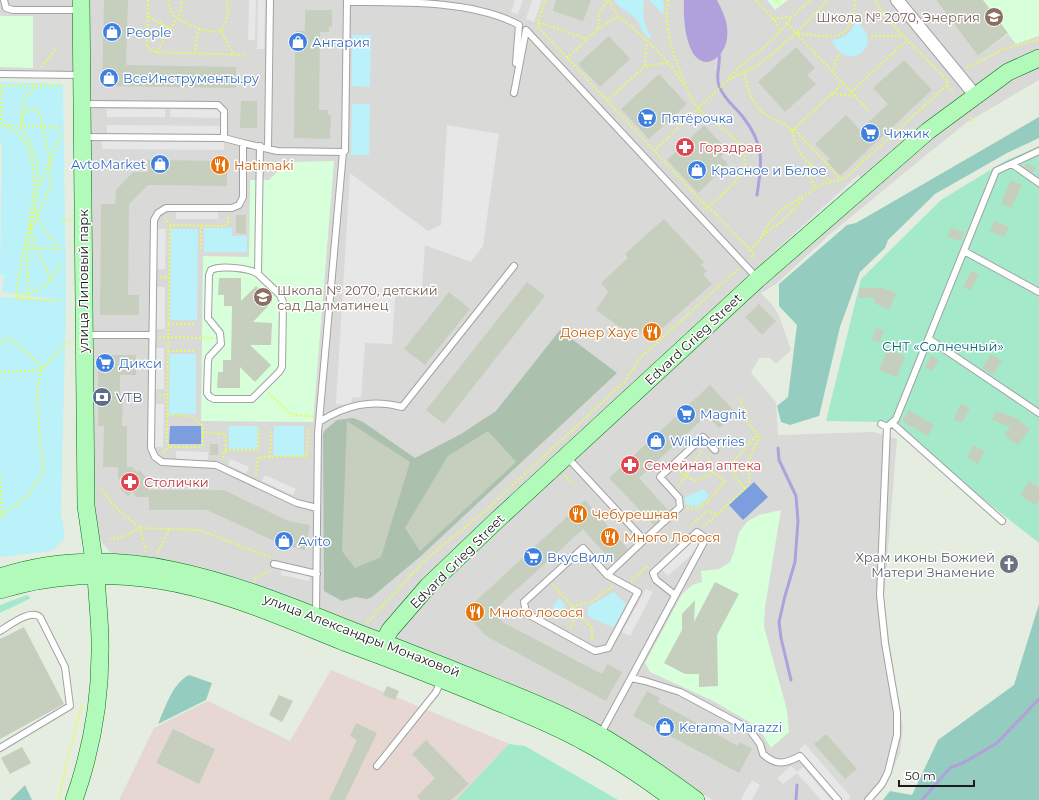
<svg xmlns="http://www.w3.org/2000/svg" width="1039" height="800" font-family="Montserrat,sans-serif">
<rect width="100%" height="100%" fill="#e4ede0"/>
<path fill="#d9d9d8" d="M0,0H1039V80L966,123L931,151L829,235L776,284L761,293L773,306L779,316L791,350L776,364L770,358H759L751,373L776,402L778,435L874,432L897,439L884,597L889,640L903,728L900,753L885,787L873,800H712L626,743L117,557L109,551L101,541L98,534L93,494L90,72H0Z"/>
<path fill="#e6d7d2" d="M331,670L509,744L456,800H119L154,728L208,701L290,741Z"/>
<path fill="#d7ffd9" d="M767,0H788L775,10Z
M936,0H1039V36L1016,44L1008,34L978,56Z
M0,16H33V68L0,67Z
M334,161L313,422L201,421L203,256L249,257L250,180H269L287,162Z
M781,510L765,607L764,627L787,710L789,732L771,748L763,735L751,723L713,701L650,672L645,663L682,594L692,585L702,582L701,571L719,569L730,562L734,552L739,532L748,521L759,515Z"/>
<path fill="#acc1ad" d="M560,330L617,373L421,556L372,597L367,599L355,597L342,601L324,591L323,434L325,430L337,420L353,418L363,422L415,458L461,434L496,411Z"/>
<path fill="#a4e9ca" d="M1039,146V543L885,422L826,421L861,279L941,200L1005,161Z
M27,595L31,598L0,613V605Z
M509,744L525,746L618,800H456Z"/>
<path fill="#94cdbf" d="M1039,117V138L1007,153L935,194L888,240L885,248L860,272L840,327L819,416L790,425L781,422L777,406L788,397L797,325L779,306V284L847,225L856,223Z
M1039,604V800H883L890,791L912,795L938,740L1014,685Z
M189,675L212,683L206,700L158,724C166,706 172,684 189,675Z
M25,785L32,800H10Z"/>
<path fill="#bbf1f9" d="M614,0H644C642,15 644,26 652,39C642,37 642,25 635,18C629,11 618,9 614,0Z
M649,0H662L664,4L663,14Z
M855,21C889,43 846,77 832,40C844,39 852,33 855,21Z
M352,35H371L370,87L352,86Z
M0,82L63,84L66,301L61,513L65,538L52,551L0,557V297L59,300L2,292L4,275H0L2,146L0,142Z
M352,104H370L369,155H351Z
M204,228H232V236H247V252H204Z
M171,229H198L197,320H170Z
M170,354H196V414H169Z
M229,426H258L257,449H229Z
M274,426H304V456H273Z
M704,489L709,496C701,506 697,509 685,504V497Z
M614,592L626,604L614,627C605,626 599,619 590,618L587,614L589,606Z
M559,598L565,605L563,611L551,610Z"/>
<path fill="#7c9dde" d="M170,426H201V444H169Z
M754,482L768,497L743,520L729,505Z"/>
<path fill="#e7e7e7" d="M249,0H256L255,40H248Z
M258,0H265L264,49H257Z
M515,0H523L518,14L511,12Z
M532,0H542L534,22L526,19Z
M107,109H165V117H107Z
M170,109L220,110V118L170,117Z
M107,125L220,126V134L107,133Z
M447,125L499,134L483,246L471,262L425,245L422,289L396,287L392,344L365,343L361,398L352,397L351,405L336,404L350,173L428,231L441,225Z
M102,141L224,142V150L102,149Z
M858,175L863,181L767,269L762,263Z
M176,211H218V219H176Z
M157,229H166L165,269H157Z
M157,287H165V329H156Z
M156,348H164V389H155Z
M155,404H164L163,447H155Z
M176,451L208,452V460H176Z
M230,459L249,467L246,473L228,465Z
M265,475L296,489L293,495L262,481Z
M694,539L701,546L668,576L661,569Z
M282,569L310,575L309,581L281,575Z
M646,589L653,592L630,636L622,632Z
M805,744L851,797L848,800H843L799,750Z
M791,766L797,772L803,767L831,800H821L797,773L783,784L777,778Z
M752,780L760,785L752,800H743L741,799Z"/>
<path fill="#b0a0dc" d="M684,0H717C723,12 729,24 727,38C726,52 710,71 696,57C685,45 683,15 684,0Z"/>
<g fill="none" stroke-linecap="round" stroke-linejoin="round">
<path stroke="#b0a0dc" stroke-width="3" d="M719,53C721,64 715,75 719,86C725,101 734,105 743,117C765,145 762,163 757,195
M778,448L779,460L796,496L798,521L795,562L785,596L779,622L781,638L791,680
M796,800L797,785
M922,800L950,768L965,762L997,743L1039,699"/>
</g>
<path fill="#c6cfbe" d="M104,0H128L126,65L236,67V88L102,86Z
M556,0H591L583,21L553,11Z
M936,0H983L1008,33L978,56Z
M305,10H332V27H329V32H320L319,110H328V115H331L330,139L294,138L295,31H305Z
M609,36L630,59L600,87L578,64Z
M796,47L815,68L807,75L816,84L785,112L758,82Z
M904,60L932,90L840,176L827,161L830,159L815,144L846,115L860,130L888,104L873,88Z
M659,74L687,104L649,139L621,109Z
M241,101H257V128H240Z
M704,125L727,150L721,157L728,164L698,193L667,160Z
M148,160L227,161V186L148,185L129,204L128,295H139V315H100L101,204H115L116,190L133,172H148Z
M1027,163L1036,168L1033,173L1024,167Z
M1011,180L1022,185L1011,208L1001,203Z
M236,215H246V234L236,233Z
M664,219L704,262L701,265L707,271L703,274L712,284L648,341L640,332L634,337L596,310L608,292L601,283L628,258L625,254Z
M995,221L1009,227L1004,237L990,231Z
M950,228L964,232L961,241L947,237Z
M971,271L979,274L971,290L963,287Z
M219,278H241V301L256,286L272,302L253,322L272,323L271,345H250L271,365L255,382L240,367V388H217L218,372H223V360H231L232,306H224V295H218Z
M527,282L545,296L444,424L426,410Z
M880,287L896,293L889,310L874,303L875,298H859V288H879Z
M449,292L470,309L425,365L404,349Z
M759,304L776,321L762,335L745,317Z
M876,328L884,330L880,342L872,340Z
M888,349L905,356L897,377L879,370Z
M991,354L1002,361L993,375L982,368Z
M98,355H136V375H120V395H123L122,426H127V467H132L137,472L139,470L147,478L146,480L149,483V497H137L132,492L128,496L120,488L124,484L118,478V467H103L104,426H98Z
M931,356L939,360L932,371L925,367Z
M710,385L736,413L719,428L707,415L639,478L669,511L654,525L609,478Z
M961,404L970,408L962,423L953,419Z
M909,410L934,425L928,436L902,421Z
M996,411L1016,418L1030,429L1018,445L1004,435L1010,427L992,420Z
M347,421L410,462L381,557L355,568L342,551Z
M488,431L516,462L420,551L405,528L448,456Z
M210,444H218V455H210Z
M973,445L985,451L978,464L967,458Z
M1029,481L1039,488V499L1035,505L1020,495Z
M149,490H224L288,521L310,525L305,550L283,545L207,510H149Z
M585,500L628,549L613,563L583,529L493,611L504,623L602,674L607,664L622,672L606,701L486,636L464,612Z
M1005,554H1014V573H1005Z
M715,582L739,594L717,635L718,686L699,687V674H685L664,663L682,630V614L695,600L694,622Z
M24,627L64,704L0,739V639Z
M387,686L399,691L395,700L383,695Z
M647,691L660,698L658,702L738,746L740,742L752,749L739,773L633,716Z
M279,695L293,701L282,722L269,715Z
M356,723L377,733L345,800H329L357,740L350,736Z
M173,729L215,749L199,784L156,763Z
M826,734L857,769L845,779L814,744Z
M426,740L469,784L451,800H420L417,796L435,778L412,754Z
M22,747L31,763L10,774L1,758Z"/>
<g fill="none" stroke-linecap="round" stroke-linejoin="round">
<defs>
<path id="lane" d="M4,0L6,8L13,10H80
M347,2C401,2 473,0 519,25L516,63
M0,74L80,75
M514,93L526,30L758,279
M84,104L218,105L224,111V138
M84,137L224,138L243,143V197L239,205L232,208H166L158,213L154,220L151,448L155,457L162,462L216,465L297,503L317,508
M243,143L277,151L343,152L345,151L347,0
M268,148L270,0
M1012,164L1039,183
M964,251L1039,292
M258,274L280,295L283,302L282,367L279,372L252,399H214L210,397L207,393L208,362L209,357L221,344L220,333L208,318L209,275L211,270C220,265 249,268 258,274L260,146
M86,335H152
M929,339L1039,413
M319,422C346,405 371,399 402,407L514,266
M892,423L1002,521
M881,424L887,427L896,419L996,171L1039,151
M567,457L644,540L607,575
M644,540L680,507L679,498L660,477L703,437L715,450
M583,548L607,575L638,592L608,648L595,651L526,613L524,602Z
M274,564L317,574
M316,615L318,433L343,152
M0,631C10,625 30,609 40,617L65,667L70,706L0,748
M631,678L706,538L697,532L653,573L656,580L675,595
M600,735L631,678L645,681L680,692L749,729L760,744L763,754C776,766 785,764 800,756L838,800
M377,766L436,692L441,681
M868,800L882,784L888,772L897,735V713L885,643L880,595L887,427"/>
<path id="street" d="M897,0L975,95"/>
<path id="secondary" d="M81,0L86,506L94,561
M0,577C133,534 252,592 374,639C416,655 458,672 500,689C530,701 561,714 589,729C627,750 662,775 696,800
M0,590C53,574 103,572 158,580C223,590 284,618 344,642C393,660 442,679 490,699C521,712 553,724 583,741C615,758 645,778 674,800
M377,654L390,630L428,586L496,521L758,279L928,131L1008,72L1039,58
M74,800C91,752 100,705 100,653C101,627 97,600 96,574"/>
</defs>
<use href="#lane" stroke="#a2a2a2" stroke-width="8"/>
<use href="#street" stroke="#a2a2a2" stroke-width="14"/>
<use href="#secondary" stroke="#047115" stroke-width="18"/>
<path stroke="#e4fb63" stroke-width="2" stroke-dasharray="2 2" stroke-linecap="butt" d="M148,0L147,46L153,52L245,55
M168,0C169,5 170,10 173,15C178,21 212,35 219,31C223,29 224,25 226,21C229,13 229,8 226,0
M545,0L538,22V27L707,207
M609,0C614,13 624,20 634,29C653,45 672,65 685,86C690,94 693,102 699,109C712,124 747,139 745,163C743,180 716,199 703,211
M668,0C664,33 673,53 685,84
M756,0L776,22L779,30
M776,0L780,4
M149,17L171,29
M773,19L790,17
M538,22L587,39
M598,29L599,13L608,0
M221,31L233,54
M798,33C835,38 851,44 855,0
M871,36H901
M148,38L165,25
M156,53L181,12L182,0
M195,54L196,38L199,29
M567,58L598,29L619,16
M645,66L647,41
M42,67L56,48
M966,68L1004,49L1039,39
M832,72L839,54
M744,73C748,90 752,106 768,116C780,123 782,120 792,131L843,83L786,22
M728,79C740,64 756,55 770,42C784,28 793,13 811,0
M843,83L869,111
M947,85L954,95
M0,86H61
M2,86L1,125C8,128 17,131 21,138C51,174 19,253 16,298L61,301
M851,92L906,41
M832,94L855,96
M607,101L645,66L667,63
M970,117L974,122
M21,123C21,109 23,95 36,87
M4,125L61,128
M794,129L841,179
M792,131C797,158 811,164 830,181
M654,151L728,80L758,65L772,54L797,32L828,0
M810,165L811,177L815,188
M40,185L61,134
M708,206L750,250L759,241L768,225L780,211L824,183L844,179L947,85L948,81C922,54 895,31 874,0
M36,210C40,226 49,238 61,249
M164,218L171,225
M61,220H71
M29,221L35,245L51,280
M31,229L51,186L50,159L39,112L33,108L28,109L24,114L21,127C51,176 34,197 28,247C27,262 28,278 28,293L31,299
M763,235L787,217L803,198
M23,248L60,249
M201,249V226
M750,250L754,255L750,259
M160,277H169
M17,297C40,289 52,287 61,261
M168,324H195
M159,337L213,338
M0,341L11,339L41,365L37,393L40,440L44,470L27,496L0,517
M168,351H195
M0,372L42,370L61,347L71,342
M268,393L291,414L313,417
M159,395H167
M167,415L170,227L172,225L224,226L228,223V215
M203,432V444L200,447H170L167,443V415L190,416L203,426V432L224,434C228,441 225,452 222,460
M225,450H258L259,428
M163,453L169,446
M270,457L271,429
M676,471L696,481L713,473
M733,471L750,470
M0,474L2,516
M256,475L258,457L307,456L308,430L310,427
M564,475L573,484
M678,486C685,479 695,460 702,450
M745,488L734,476L732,463L758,434
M101,489L118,510L140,528L199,530L270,557
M687,508C704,514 715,492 725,481L713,473L708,457L710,455
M692,525L707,511L717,514
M703,527L749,485L750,456L760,437L747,422V412L739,399
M109,539L123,537L140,528L146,552
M157,553L169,530
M254,579L271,570
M631,581L649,565
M553,585L592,628V640
M572,606L591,602L613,586
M539,610L576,614
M367,623L425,560L486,510L625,381L641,357L739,268
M570,629L576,615
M59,800L67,761L82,704"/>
<use href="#lane" stroke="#fff" stroke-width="6"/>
<use href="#street" stroke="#fff" stroke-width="12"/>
<use href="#secondary" stroke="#b2fab9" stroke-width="17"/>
</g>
<defs>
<symbol id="school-disc" viewBox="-11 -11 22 22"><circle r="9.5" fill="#8d6e63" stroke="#fff"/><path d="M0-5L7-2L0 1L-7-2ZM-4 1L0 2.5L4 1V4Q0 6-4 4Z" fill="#fff"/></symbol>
<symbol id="shop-disc" viewBox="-11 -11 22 22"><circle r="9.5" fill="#3f7fe0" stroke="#fff"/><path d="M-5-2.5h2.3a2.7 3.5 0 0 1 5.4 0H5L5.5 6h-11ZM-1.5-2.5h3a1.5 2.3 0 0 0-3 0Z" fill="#fff"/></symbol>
<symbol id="supermarket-disc" viewBox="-11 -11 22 22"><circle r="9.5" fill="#3f7fe0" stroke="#fff"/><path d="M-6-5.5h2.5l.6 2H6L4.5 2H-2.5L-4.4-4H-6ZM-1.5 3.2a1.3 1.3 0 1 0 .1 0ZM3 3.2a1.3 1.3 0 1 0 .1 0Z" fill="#fff"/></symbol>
<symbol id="pharmacy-disc" viewBox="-11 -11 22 22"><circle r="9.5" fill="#e0444e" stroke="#fff"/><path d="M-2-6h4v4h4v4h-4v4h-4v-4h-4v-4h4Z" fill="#fff"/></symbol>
<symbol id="restaurant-disc" viewBox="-11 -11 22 22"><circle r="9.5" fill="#e8710a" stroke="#fff"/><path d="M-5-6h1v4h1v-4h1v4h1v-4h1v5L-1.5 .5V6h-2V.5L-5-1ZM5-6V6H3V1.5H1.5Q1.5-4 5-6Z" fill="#fff"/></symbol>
<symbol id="bank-disc" viewBox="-11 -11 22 22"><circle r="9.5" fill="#5c6f8a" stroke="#fff"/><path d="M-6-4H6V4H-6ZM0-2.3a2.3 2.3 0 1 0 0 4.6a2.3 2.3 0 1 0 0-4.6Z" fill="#fff"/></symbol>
<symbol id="church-disc" viewBox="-11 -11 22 22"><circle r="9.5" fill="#6b7280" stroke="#fff"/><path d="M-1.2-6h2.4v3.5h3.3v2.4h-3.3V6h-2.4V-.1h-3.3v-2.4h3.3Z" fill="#fff"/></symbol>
</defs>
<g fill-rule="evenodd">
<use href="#school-disc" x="983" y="6" width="22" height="22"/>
<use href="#shop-disc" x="101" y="21" width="22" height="22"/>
<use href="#shop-disc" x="287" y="31" width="22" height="22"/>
<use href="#shop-disc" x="98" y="67" width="22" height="22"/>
<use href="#supermarket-disc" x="636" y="107" width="22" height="22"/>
<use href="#supermarket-disc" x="859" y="122" width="22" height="22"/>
<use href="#pharmacy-disc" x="674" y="136" width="22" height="22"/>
<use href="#shop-disc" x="149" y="153" width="22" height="22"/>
<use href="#restaurant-disc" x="209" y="154" width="22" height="22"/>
<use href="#shop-disc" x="686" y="159" width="22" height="22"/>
<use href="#school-disc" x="252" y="286" width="22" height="22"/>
<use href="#restaurant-disc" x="641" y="321" width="22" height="22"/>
<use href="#supermarket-disc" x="94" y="352" width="22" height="22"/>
<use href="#bank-disc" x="91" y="386" width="22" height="22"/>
<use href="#supermarket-disc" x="675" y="403" width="22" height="22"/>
<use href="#shop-disc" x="645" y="430" width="22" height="22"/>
<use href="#pharmacy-disc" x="619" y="454" width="22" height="22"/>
<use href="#pharmacy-disc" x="119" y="471" width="22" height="22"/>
<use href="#restaurant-disc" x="567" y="503" width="22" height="22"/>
<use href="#restaurant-disc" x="599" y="526" width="22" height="22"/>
<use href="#shop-disc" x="273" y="530" width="22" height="22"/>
<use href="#supermarket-disc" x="522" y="546" width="22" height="22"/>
<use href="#church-disc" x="998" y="553" width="22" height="22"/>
<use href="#restaurant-disc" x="464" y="601" width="22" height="22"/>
<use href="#shop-disc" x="654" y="716" width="22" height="22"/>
</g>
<g text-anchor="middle" stroke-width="3" stroke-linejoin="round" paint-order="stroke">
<g font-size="13" fill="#785e54" stroke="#fff" text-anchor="end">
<text x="980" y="22">Школа № 2070, Энергия</text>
<text x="277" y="295" text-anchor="start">Школа № 2070, детский<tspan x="277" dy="15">сад Далматинец</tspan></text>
</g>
<g font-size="13" fill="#366cbe" stroke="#fff" text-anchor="start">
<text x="126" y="37">People</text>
<text x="312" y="47">Ангария</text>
<text x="123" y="83">ВсеИнструменты.ру</text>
<text x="661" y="123">Пятёрочка</text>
<text x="884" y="138">Чижик</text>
<text x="146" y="169" text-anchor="end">AvtoMarket</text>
<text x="711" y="175">Красное и Белое</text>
<text x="119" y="368">Дикси</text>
<text x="700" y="419">Magnit</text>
<text x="670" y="446">Wildberries</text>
<text x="298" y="546">Avito</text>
<text x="547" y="562">ВкусВилл</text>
<text x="679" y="732">Kerama Marazzi</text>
</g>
<g font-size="13" fill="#be3a42" stroke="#fff" text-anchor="start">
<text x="699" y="152">Горздрав</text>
<text x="644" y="470">Семейная аптека</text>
<text x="144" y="487">Столички</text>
</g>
<g font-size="13" fill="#c56008" stroke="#fff" text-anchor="start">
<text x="234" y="170">Hatimaki</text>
<text x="638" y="337" text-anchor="end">Донер Хаус</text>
<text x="592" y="519">Чебурешная</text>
<text x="624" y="542">Много Лосося</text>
<text x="489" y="617">Много лосося</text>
</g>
<g font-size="13" fill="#1b1b1b" stroke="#fff">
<text transform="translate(83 281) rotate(-90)" y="5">улица Липовый парк</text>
<text transform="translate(693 339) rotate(-43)" y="5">Edvard Grieg Street</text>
<text transform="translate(457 561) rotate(-45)" y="5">Edvard Grieg Street</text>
<text transform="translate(362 635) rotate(21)" y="5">улица Александры Монаховой</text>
</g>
<g font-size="13" fill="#0a6a78" stroke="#fff">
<text x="943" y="351">СНТ «Солнечный»</text>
</g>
<g font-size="13" fill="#4e5e75" stroke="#fff" text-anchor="start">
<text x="116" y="402">VTB</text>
</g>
<g font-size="13" fill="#5b616d" stroke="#fff" text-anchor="end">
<text x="995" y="562">Храм иконы Божией<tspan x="995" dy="15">Матери Знамение</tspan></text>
</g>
</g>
<path d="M899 780v6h75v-6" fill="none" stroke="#1b1b1b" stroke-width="2"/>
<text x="905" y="780" font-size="12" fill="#1b1b1b" stroke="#ffffff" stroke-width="3" paint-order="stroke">50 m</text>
</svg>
